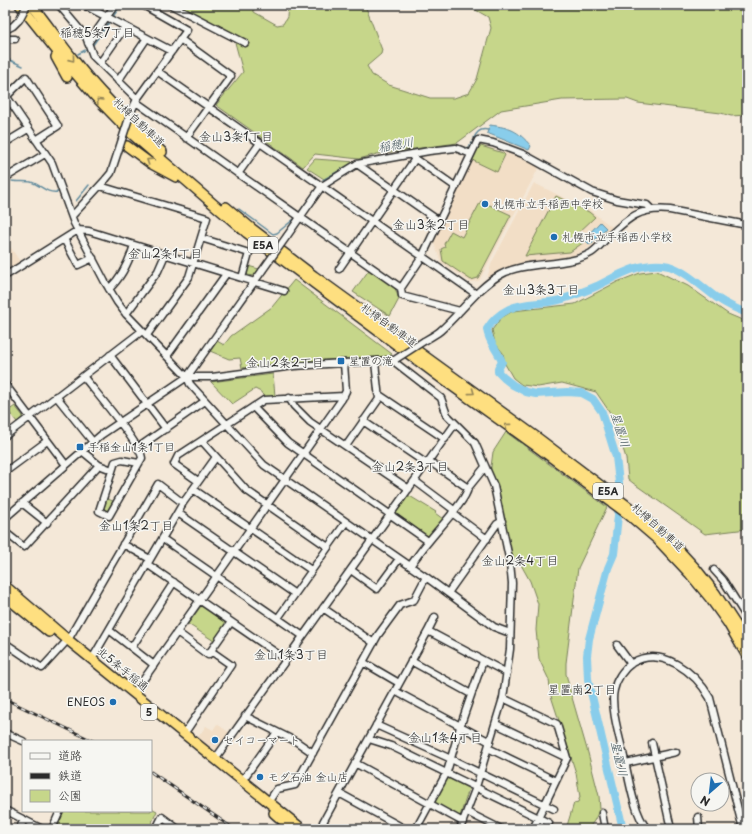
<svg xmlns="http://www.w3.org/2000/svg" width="752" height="834" font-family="'Playpen Sans','Klee One',sans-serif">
<rect width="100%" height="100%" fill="#f4e8d8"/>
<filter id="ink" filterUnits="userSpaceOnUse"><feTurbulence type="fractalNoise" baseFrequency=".025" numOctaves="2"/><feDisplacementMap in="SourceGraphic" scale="8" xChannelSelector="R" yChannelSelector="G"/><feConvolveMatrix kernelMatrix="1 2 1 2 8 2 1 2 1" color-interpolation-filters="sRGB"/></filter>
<g filter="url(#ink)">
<path fill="#f2dec6" d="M481,145L519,157L539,167L479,281L470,282L441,262L433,241L477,147Z
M534,183L591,211L612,227L592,246L579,253L572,256L516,264L487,278L492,262Z
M5,239L21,263L5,273Z
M217,724L230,733L216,752L198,737L206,726L213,730Z"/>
<path fill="#c6d68a" stroke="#78805a" d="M180,5H253L254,12L277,25L283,24L287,17L288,5H365L382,50L381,54L367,66L372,75L389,85L430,98H454L469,93L477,79L491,28L488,17L467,5H747V115L731,116L721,113L638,103L627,99L562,100L501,110L457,143L377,154L359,159L315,154L303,167L216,105L243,72L233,35Z
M481,146L503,153L505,155L497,172L472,160L478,147Z
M315,159L356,162L324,179L307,168Z
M556,196L589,212L595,217L577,234L584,242L570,252L525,256Z
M481,201L511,215L478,278L471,280L443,261L441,249L445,247L444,244L451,231L462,237Z
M248,266L259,269L254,276L247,275L246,272Z
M369,270L395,288L399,299L390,316L353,292Z
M657,271L688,286L728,314L747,322V529L705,534L633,483L628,479L626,458L613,417L596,392L562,383L538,387L522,385L513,378L505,364L503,353L495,343L492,330L501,318L513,311L575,304L617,282L640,273Z
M294,280L392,354L389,356L295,362L242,368L240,358L229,359L210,351L217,341L224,345L231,336L272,307Z
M273,374L275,396L264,397L261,392L255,389L232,404L211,382Z
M15,406L23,416L22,418L17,422L8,411Z
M506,432L607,507L578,568L566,663V674L571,694L588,753L599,796L600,809L594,821L588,829H566L574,803L578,802L580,797L576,773L551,696L549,680L539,659L536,630L538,604L530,581L520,563L511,560L490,474L493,452Z
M408,495L436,512L435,513L443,519L429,536L426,535L397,514L396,512Z
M105,498L113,501L108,510L106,511L103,507Z
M201,606H203L226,622V624L214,641L188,624Z
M448,777L468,787L469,789L460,816L458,817L433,803L446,778Z
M151,808L157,811L149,829H56L64,811H151Z"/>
<path fill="#89cdeb" stroke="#638c9e" d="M490,125C511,128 517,130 531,146L529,150L487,133Z
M600,222L606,228L590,245L584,239Z"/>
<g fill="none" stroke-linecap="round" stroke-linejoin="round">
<path stroke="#638c9e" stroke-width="1.5" d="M112,18L121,5
M92,46L110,21
M78,54L89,48
M5,58L23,66
M474,138C477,131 481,128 488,130
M433,148L441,147
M463,148C469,148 470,147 473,141
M356,161L394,154
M323,180L351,164
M12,181C18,182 26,181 31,182C41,185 46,194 58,192
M76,201L89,185
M239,209L273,234L277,233L294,219
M300,211L317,188"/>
<path stroke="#89cdeb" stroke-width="8" d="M623,829L588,679L587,656L589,639L608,568L614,554L619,506V482L616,457L602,412L593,399L582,393L567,392L536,394L526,392L513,385L504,378L498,372V369L502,362C498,350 488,342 487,329C493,319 499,314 509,309C526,301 546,305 563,299C574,295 586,291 597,286C619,275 643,260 669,266C686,271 703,288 717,298C726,304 736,309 747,313"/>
<defs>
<path id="minor" d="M59,5L86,37L93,56L137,99
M84,5L172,51
M171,5L245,43
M5,30L13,26L19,20
M5,39H15
M180,39L231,76L186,138
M88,43L115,5
M100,63L125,27
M157,71L476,294
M118,81L147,38
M5,94L52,163L74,223L105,282L117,302L126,314L187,377L190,384L264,465L426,577L494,627L510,633
M5,98L26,77L58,126L36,140
M136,102L401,288L402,296L460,311
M131,112L137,99L187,30L143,5
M5,143L28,129
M413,157L456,187
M357,164L439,221
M238,174L260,143
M5,178L45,154
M100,186L207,218L189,277L147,335
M72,216L106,179
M287,236L322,186L357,164L429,151L456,148L471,154
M201,238L249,253L242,278
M64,239L78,265L93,258
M339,269L415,159
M5,276L78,230L89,231L284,291
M401,288L422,257L478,140L493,143L523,154L592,192L617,200L647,205L652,210
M109,289C122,277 129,262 134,245
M126,314L158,271L165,255
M424,341C429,338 435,335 440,331C461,313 476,289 500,275C525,260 566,268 591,253C597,249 602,243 607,238C628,218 639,207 670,210L747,225
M110,355L166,429
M167,356L226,274
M392,360L441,398L447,415L475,443L494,486L510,563L512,583L510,649L503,698L476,787L460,829
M83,376C94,390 141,445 142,458L109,516L99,511L115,462L122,460L139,463
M187,377H212L294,366L394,360
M5,384L66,465
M378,394L445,439
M56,396L93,442
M289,398L294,406L310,422L409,489
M253,407L288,443L428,541
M363,421L427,464
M5,436L142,331
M202,441L246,490L328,547
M346,446L379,399L375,362
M139,447L205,401
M82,451L99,465L112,470
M429,461L468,488
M5,472L47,441
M198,481L174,464L178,456L264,400L344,396
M415,481L454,510
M193,489L311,570
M22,503L47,523
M178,513L295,594
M452,513L487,539
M5,518L101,435L187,377L262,271
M5,532L24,547L99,465
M163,539L303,636
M123,544L150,559
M147,564L285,659
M410,566C416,558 422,549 429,541C438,529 466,501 468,488L485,467
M351,570L377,589L399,559
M714,570L723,580L747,618
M448,593L497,524L502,521
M323,608L374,643
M278,618L346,522
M109,630L154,665
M428,631L435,617
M177,632L208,655L231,622
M68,640L158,484L183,503
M5,643L42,668L64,644
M617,645L631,664
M132,647L174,582
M92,659L183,503L216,457
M411,661L471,694
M363,662L399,683
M395,691L490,742
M134,693L342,399L346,391L344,363
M503,698L557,724L567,758L533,829
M245,716L297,742L313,753
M496,724L567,758
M376,725L451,759L554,809
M5,733L23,741
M184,734L231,665L211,651
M369,739L391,746L549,823
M652,743L671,829
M488,748L556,781
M215,759L455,424
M355,763L463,822
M626,763L676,752
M242,781L277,732
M339,793L405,829
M269,801L277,789L295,785L378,635L400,605L414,600L426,577
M5,810L42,829
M467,812L501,829
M602,813L605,829
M698,817L699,829
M19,829L24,820
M52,829L60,811
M156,829L162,817L178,829
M332,829L326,826L323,822L428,631L507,673
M416,829L447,772L460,727L483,661
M647,829C633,811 629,778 624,757C620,739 610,707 614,690C616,680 623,669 632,663C662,645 696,673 710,698L743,829"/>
<path id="highway" d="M20,5L69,66L94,95L132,134L247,233L441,378L539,448L629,515L657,539L690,574L710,598L728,623L747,656
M32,5C46,23 59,41 73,59C99,93 130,123 162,152
M56,57L67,77
M127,146L150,163L176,177
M226,207L251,228L314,276L539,439L642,517L675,546L696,569L715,593L747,642
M5,586L68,640L302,829
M5,596L49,632
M274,813L292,829"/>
</defs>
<use href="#minor" stroke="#2b2b2b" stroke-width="9"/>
<use href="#highway" stroke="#2b2b2b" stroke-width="12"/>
<use href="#minor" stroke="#f6f6f2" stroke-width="6"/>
<use href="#highway" stroke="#fedf80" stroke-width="9"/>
<defs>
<path id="rail" d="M5,699L93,741
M151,772L234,829"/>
</defs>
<use href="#rail" stroke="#2b2b2b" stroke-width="3"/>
<use href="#rail" stroke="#f6f6f2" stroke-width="1.5" stroke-dasharray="4.5" stroke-linecap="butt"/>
<defs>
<path id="minor-bridge" d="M19,20L27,5
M106,179L111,173L131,112
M262,271L287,236
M396,359L424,341"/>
</defs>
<use href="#minor-bridge" stroke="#2b2b2b" stroke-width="9" stroke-linecap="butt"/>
<use href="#minor-bridge" stroke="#f6f6f2" stroke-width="6"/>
</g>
<defs><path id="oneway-chevron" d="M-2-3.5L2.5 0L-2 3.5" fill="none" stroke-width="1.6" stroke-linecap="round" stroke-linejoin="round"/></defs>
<g stroke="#948556">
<use href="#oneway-chevron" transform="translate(72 59) rotate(51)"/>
<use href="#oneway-chevron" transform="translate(99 101) rotate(-135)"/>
<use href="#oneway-chevron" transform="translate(149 161) rotate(-147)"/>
<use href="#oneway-chevron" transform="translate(472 392) rotate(36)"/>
<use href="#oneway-chevron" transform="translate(507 426) rotate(-144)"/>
</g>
</g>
<g fill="#1f6fb2" stroke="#f6f6f2" stroke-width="1.5">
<circle cx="485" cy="204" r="4"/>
<circle cx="554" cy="237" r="4"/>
<rect x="337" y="357" width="8" height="8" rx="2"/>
<rect x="76" y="443" width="8" height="8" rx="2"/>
<circle cx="113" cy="702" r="4"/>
<circle cx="215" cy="740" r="4"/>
<circle cx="260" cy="777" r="4"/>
</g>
<g text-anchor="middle" stroke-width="3" stroke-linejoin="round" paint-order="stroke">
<g fill="#f6f6f2" stroke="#686867" stroke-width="1">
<rect x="248" y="237" width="30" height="16" rx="3"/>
<rect x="593" y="483" width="30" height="16" rx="3"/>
<rect x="141" y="704" width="16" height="16" rx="3"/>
</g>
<g font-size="10" font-weight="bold" fill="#2b2b2b">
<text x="263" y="249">E5A</text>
<text x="608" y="495">E5A</text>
<text x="149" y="716">5</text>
</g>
<g font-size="11" fill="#2b2b2b" stroke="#f6f6f2">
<text transform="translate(139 122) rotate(43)" y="4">札樽自動車道</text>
<text transform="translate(389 325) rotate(36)" y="4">札樽自動車道</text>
<text transform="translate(658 527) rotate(42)" y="4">札樽自動車道</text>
<text transform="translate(123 669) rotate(39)" y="4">北5条手稲通</text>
</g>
<g font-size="11" fill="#2b2b2b" stroke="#f6f6f2" text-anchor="start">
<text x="493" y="208">札幌市立手稲西中学校</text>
<text x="562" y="241">札幌市立手稲西小学校</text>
<text x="349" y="365">星置の滝</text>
<text x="88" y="451">手稲金山1条1丁目</text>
<text x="105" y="706" text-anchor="end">ENEOS</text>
<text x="223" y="744">セイコーマート</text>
<text x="268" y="781">モダ石油 金山店</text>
</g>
<g font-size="12" fill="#2b2b2b" stroke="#f6f6f2">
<text x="97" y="37">稲穂5条7丁目</text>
<text x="236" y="141">金山3条1丁目</text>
<text x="431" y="229">金山3条2丁目</text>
<text x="165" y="258">金山2条1丁目</text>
<text x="541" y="294">金山3条3丁目</text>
<text x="285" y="367">金山2条2丁目</text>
<text x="410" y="471">金山2条3丁目</text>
<text x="136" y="530">金山1条2丁目</text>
<text x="520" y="565">金山2条4丁目</text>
<text x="291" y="659">金山1条3丁目</text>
<text x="582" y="694">星置南2丁目</text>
<text x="445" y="742">金山1条4丁目</text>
</g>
<g font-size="12" font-style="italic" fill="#42545b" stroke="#f6f6f2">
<text transform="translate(396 145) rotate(-10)" y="4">稲穂川</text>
<text transform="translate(620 430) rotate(72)" y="4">星置川</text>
<text transform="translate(619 759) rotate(77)" y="4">星置川</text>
</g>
</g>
<rect width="752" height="834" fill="none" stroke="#f6f6f2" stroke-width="20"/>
<rect x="10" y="10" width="732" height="814" fill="none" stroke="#2b2b2b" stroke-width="1.5" filter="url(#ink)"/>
<rect x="22" y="740" width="130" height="72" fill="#f6f6f2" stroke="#a5a5a2"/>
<rect x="30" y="753" width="20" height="6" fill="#f6f6f2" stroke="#a5a5a2"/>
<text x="58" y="760" font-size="12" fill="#2b2b2b">道路</text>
<rect x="30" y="773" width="20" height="6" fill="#2b2b2b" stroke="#a5a5a2"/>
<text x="58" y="780" font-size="12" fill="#2b2b2b">鉄道</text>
<rect x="30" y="790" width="20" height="12" fill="#c6d68a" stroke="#a5a5a2"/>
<text x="58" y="800" font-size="12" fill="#2b2b2b">公園</text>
<g transform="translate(710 792) rotate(208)"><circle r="19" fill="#f6f6f2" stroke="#a5a5a2"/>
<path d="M0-3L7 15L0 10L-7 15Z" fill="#1f6fb2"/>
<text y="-6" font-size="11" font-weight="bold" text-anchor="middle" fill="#2b2b2b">N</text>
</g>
</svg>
